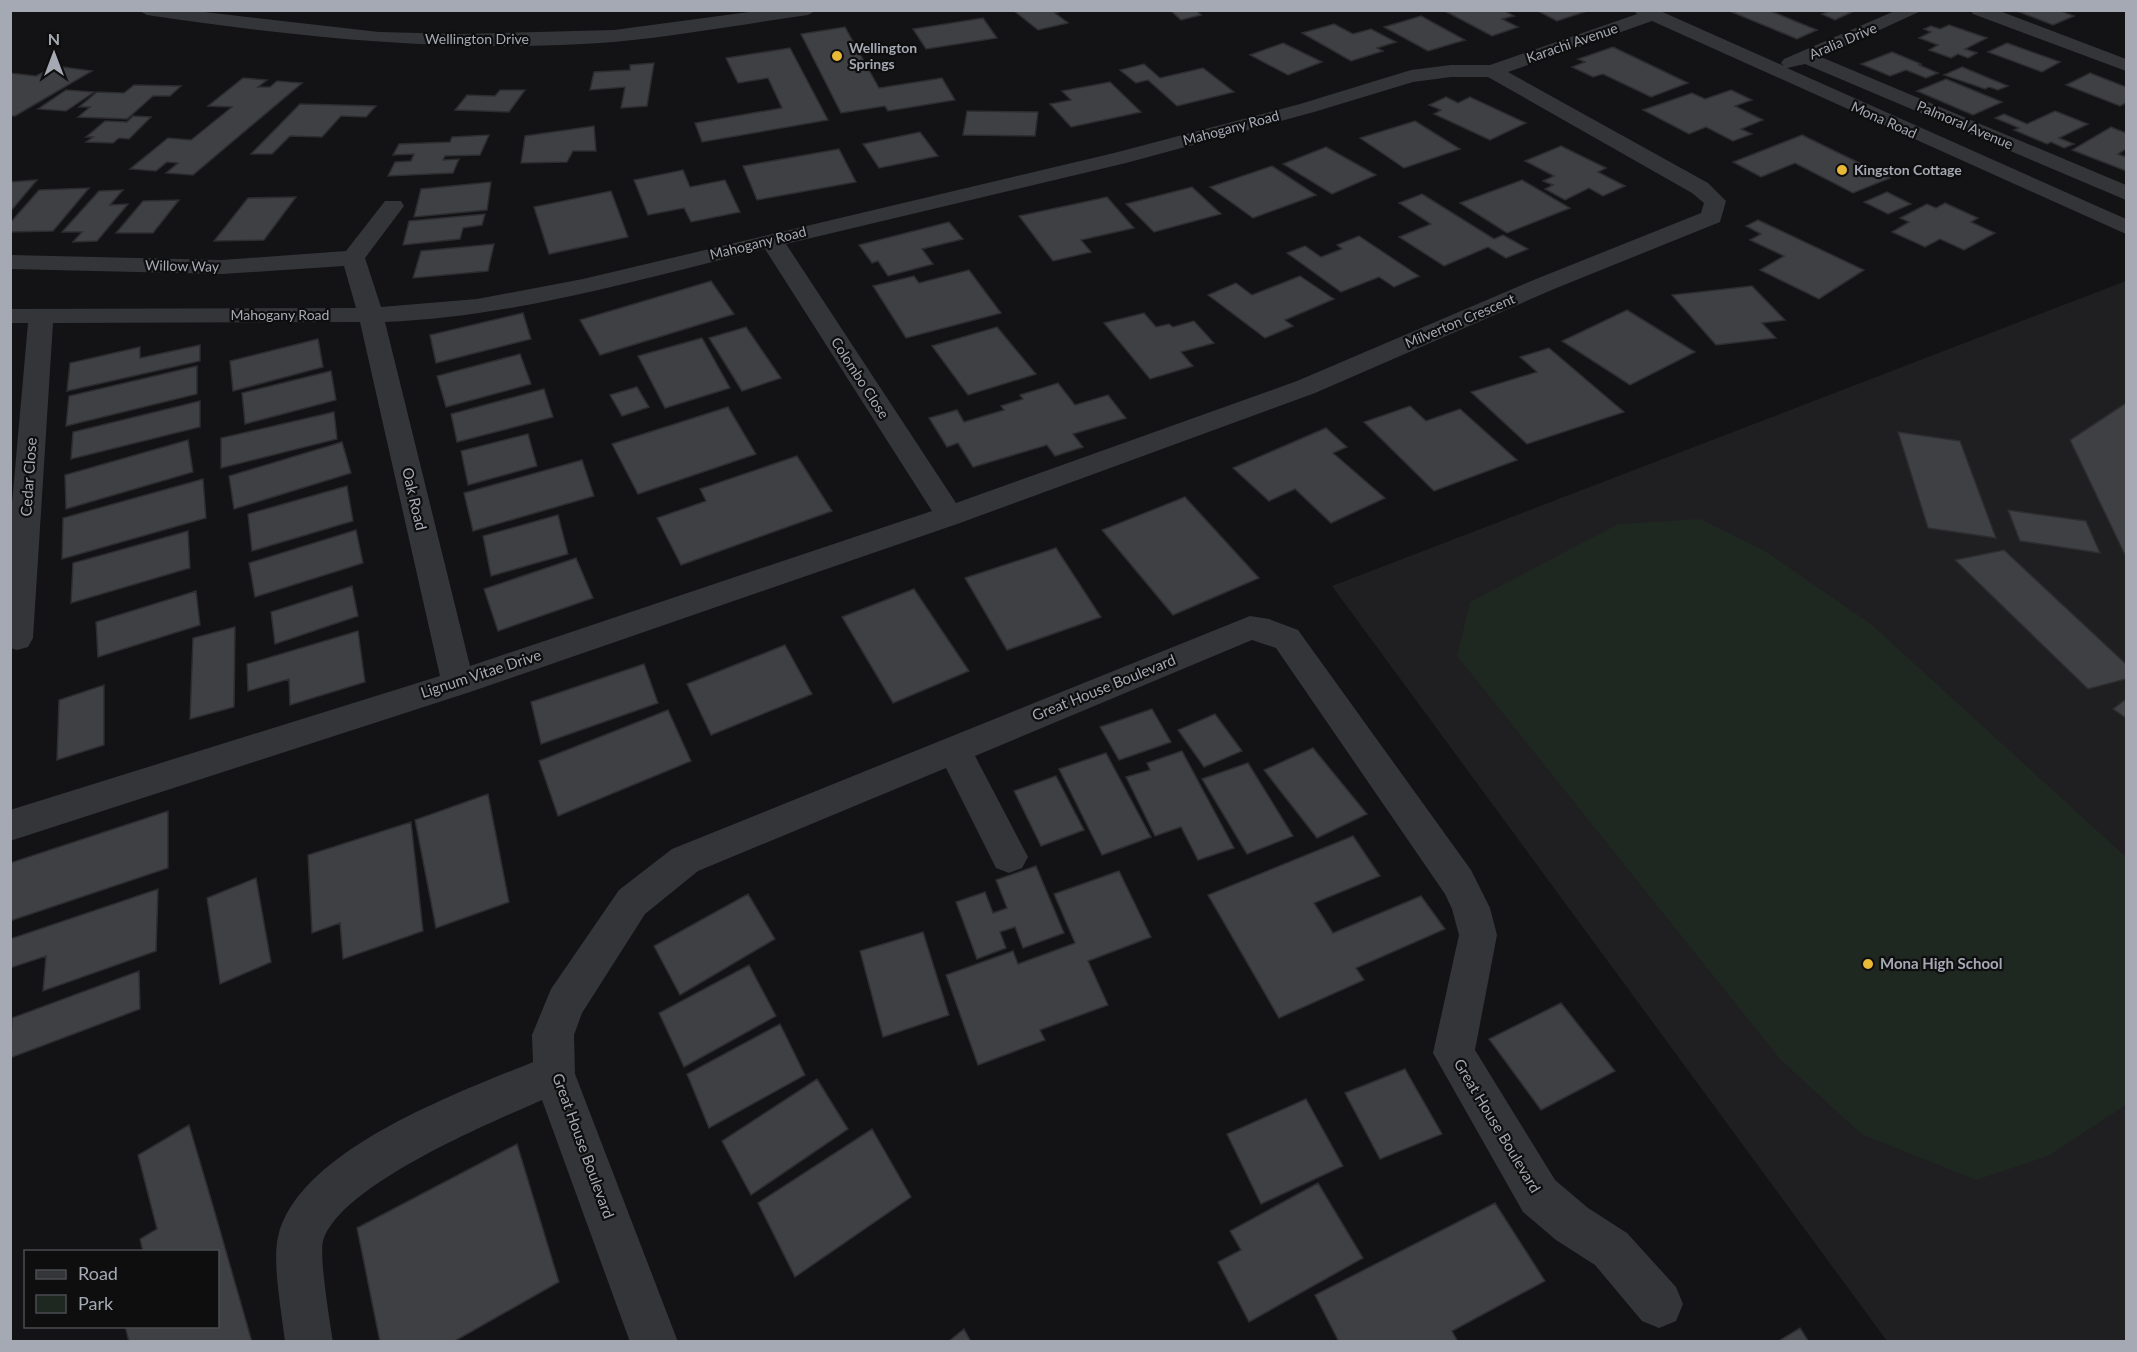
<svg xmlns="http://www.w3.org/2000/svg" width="2137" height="1352" font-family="Lato,sans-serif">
<rect width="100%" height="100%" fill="#131315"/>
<path fill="#1f1f21" d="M2126,281V1341H1887L1332,586Z"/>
<path fill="#1f2721" d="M1700,519L1765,551L1872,625L2126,857V1105L2048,1156L1976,1180L1861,1134L1780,1059L1457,656L1470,602L1618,524Z"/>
<path fill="#3f4044" stroke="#2d2d30" stroke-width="1.5" d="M1013,10H1065L1055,13L1068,23L1038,30Z
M1170,10H1195L1201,15L1181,20Z
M1443,10H1503L1514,16L1502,19L1518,27L1492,36Z
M1536,10H1590L1557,21Z
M1727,10H1768L1817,30L1797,39Z
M1832,10H1847L1852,12L1835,20L1822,14Z
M2014,10H2058L2074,16L2053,25Z
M1421,16L1465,40L1428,51L1384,27Z
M983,18L997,38L926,49L913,29Z
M1334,24L1353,34L1371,29L1396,42L1377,48L1383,51L1351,61L1302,33Z
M1949,25L1987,38L1965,49L1977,53L1968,58L1958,54L1951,58L1929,50L1938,45L1919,38L1931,32L1924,29L1931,26L1940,29Z
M845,27L879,88L942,78L955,100L888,111L885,106L841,113L801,34Z
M1283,43L1322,62L1288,75L1250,55Z
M2007,43L2060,62L2042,72L1988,52Z
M1613,47L1688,83L1651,97L1603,74L1593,77L1572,67L1585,62L1578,59Z
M790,48L828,120L702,142L695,123L782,108L768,78L738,83L726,58Z
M1892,52L1921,64L1919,65L1938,73L1926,78L1906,70L1890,76L1861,64Z
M654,63L647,106L621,108L625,87L590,90L594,72L630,70V65Z
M1144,64L1160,78L1203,68L1234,92L1177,106L1148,80L1136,83L1120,70Z
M55,66L92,71L15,116H10V73L36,76Z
M1962,67L2008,86L1998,90L1989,87L1985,89L1944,75Z
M2090,73L2126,87V103L2120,106L2066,85Z
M243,78L267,80L258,87H270L277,81L302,83L193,175L166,173L178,163L167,162L156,171L130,169L168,138L191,140L232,107L208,106Z
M1946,79L2002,102L1973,115L1917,91Z
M1110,82L1141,112L1071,127L1050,104L1071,100L1062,91Z
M134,85L181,86L170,96H153L127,119L78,117L90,107H79L97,92L124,93Z
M66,90L94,92L66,111L38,109Z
M500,90H525L509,112L455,110L467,95L495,96Z
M1731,90L1752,100L1735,106L1763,120L1741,129L1752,134L1733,141L1706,127L1689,134L1643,110L1692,93L1705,99Z
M1446,97L1458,103L1470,97L1526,123L1490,140L1434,114L1441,110L1429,105Z
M300,104L376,106L366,117L341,116L322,137L290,136L272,154H251Z
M967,111L1038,112L1035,136L963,135Z
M2055,111L2088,124L2059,138L2074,144L2064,148L2051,142L2047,144L2014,130L2019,128L1995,118L2004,114L2027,124Z
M133,116L151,117L129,139L119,138L113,143L86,142L93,137H86L105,121L127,122Z
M1415,121L1460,149L1404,168L1360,138Z
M594,126L596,151H573L567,162L521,163L525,136Z
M2111,127L2126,133V149L2118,154L2126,157V171L2072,150Z
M920,132L938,156L879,168L863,144Z
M489,135L480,155L445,156L443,160L459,159L453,173L388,176L395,162L411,161L414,154L393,155L399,144L450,142L452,137Z
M1802,135L1890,178L1853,193L1795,163L1761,177L1733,162Z
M1561,146L1606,168L1598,172L1625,186L1603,196L1589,188L1565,200L1545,189L1553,185L1543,181L1554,176L1525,161Z
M1326,147L1376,175L1332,194L1283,164Z
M839,149L856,182L757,200L743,166Z
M1272,166L1316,195L1253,218L1210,187Z
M683,170L690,187L725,180L740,212L691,222L684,208L648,215L634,180Z
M37,180L10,212V182Z
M1522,180L1570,208L1507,233L1460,203Z
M491,182L487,210L414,217L421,189Z
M1192,187L1221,214L1154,232L1126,204Z
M89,188L53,231L10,232V223L39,190Z
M123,190L110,205L128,204L97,241L73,242L82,232H62L99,191Z
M611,191L628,237L549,254L534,207Z
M1887,192L1911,204L1888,214L1864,202Z
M1422,194L1494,239L1503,235L1528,249L1506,258L1488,247L1444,266L1399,237L1431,224L1399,203Z
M296,197L264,240L214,241L248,198Z
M1107,197L1134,228L1081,240L1091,252L1053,261L1019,216Z
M179,200L153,233H116L143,201Z
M1945,203L1978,218L1971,222L1995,233L1964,250L1940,239L1925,247L1892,232L1909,222L1900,218L1927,204L1936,208Z
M485,214L482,225L463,228L460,239L403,245L409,221Z
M1758,220L1864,270L1819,299L1760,270L1784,256L1750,240L1761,234L1746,226Z
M949,222L963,239L922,249L933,264L888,276L878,261L872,263L859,245Z
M1359,236L1419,276L1394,287L1379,277L1341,292L1287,253L1305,246L1321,257L1342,249L1337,245Z
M494,244L488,271L413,278L421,251Z
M969,270L1001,313L906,338L873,286L914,276L919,283Z
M1300,276L1334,299L1285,320L1293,326L1265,338L1208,295L1236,283L1252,295Z
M711,281L734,314L600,355L580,320Z
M1752,286L1785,320L1762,323L1776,338L1716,345L1672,295Z
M1627,310L1695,352L1630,385L1562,341Z
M523,313L531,339L436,363L430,335Z
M1144,313L1156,327L1169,324L1173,327L1194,321L1214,343L1181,352L1193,366L1150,379L1104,323Z
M746,327L781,378L742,391L709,338Z
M997,327L1036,374L968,395L932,346Z
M702,338L730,388L665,408L638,356Z
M318,339L323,367L233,391L230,361Z
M200,345V361L67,391L70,363L140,347V358Z
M1549,348L1624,412L1527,444L1471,392L1537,372L1520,357Z
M520,354L531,384L446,407L437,376Z
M197,366V394L66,426L69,396Z
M331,371L336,400L245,424L242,393Z
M1058,383L1075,405L1108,395L1126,418L1073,434L1083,447L1055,456L1047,445L973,467L958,443L947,447L929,418L957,410L964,422L1004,410L1001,406L1023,399L1020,395Z
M637,387L649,407L622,416L610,395Z
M544,389L553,417L457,442L451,414Z
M200,401V427L71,459L73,432Z
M2126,403V557L2070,440Z
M1410,406L1426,421L1460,409L1517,460L1434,491L1364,422Z
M728,407L756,454L638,494L612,444Z
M334,412L337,439L221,468V438Z
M1326,428L1347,447L1333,453L1385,498L1331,523L1295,489L1269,501L1233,468Z
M1898,432L1960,441L1996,538L1928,528Z
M528,434L537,466L468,485L461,451Z
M188,440L193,472L66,509L65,475Z
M342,442L351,473L234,509L229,476Z
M797,456L832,511L681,565L657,518L706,501L700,489Z
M582,460L594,496L473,531L464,493Z
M203,479L206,518L62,559L63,518Z
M347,486L353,521L252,551L248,514Z
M1185,497L1259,578L1173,615L1102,530Z
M2008,510L2086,521L2100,553L2020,541Z
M558,515L568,554L491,576L483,536Z
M356,530L363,563L255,597L249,563Z
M188,531L190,568L71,603L73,563Z
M1056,548L1101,617L1007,650L965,578Z
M2004,550L2126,664V679L2088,689L1955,560Z
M576,558L593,598L498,631L484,589Z
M352,586L358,616L275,644L271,612Z
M914,589L969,671L893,703L842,617Z
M196,591L200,625L98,657L96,622Z
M235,627L234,707L190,719L193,638Z
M358,631L365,682L290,705L289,679L248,691L247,664Z
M785,645L812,694L711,735L687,684Z
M644,664L658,703L541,744L531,702Z
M104,685V745L57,760L59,700Z
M2126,699V718L2113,709Z
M1152,709L1171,742L1119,760L1100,727Z
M668,710L691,761L558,816L539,761Z
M1215,714L1242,751L1204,767L1178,730Z
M1313,748L1367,814L1317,838L1264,770Z
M1182,751L1234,848L1198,860L1181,827L1155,836L1126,777L1150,770L1147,763Z
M1106,753L1151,837L1102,855L1059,769Z
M1248,763L1293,836L1247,854L1202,779Z
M1056,776L1084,830L1041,846L1014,791Z
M488,794L509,902L436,928L415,820Z
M168,811V868L10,921V863Z
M411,822L423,931L343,959L340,923L312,933L308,855Z
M1353,836L1380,876L1314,903L1333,933L1421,896L1445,929L1356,968L1364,980L1279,1018L1208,895Z
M1036,866L1064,933L1023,948L1015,927L1000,932L1006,948L977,959L956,902L985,892L993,913L1007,908L996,880Z
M1119,871L1151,937L1088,961L1108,1005L1040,1030L1045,1040L978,1065L946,975L1013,951L1018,964L1075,943L1054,894Z
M256,878L271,962L220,984L207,898Z
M158,889L156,951L43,991L46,956L10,968V939Z
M748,894L775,939L680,995L654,946Z
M923,932L949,1015L883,1037L860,951Z
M749,965L776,1016L684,1067L659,1013Z
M139,971L140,1009L10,1058L12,1018Z
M1561,1003L1615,1071L1541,1110L1489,1039Z
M780,1024L805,1075L709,1128L687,1074Z
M1405,1069L1442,1134L1380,1159L1345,1093Z
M817,1079L848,1129L751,1195L722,1141Z
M1306,1099L1343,1166L1261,1204L1227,1134Z
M189,1125L213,1206L252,1342H129L125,1326H218V1252H143L140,1239L157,1229L138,1155Z
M872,1129L911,1197L795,1277L758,1203Z
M517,1144L559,1282L453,1342H380L357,1228Z
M1318,1183L1363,1258L1249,1322L1218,1262L1241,1250L1230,1231Z
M1495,1203L1545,1281L1452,1331L1458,1342H1339L1315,1295Z
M1800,1328L1809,1342H1777Z
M964,1329L971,1342H948Z"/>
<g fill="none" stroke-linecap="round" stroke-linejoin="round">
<path fill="#343539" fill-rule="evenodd" d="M138,10H187L379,32L461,34L614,30L764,10H817L808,15C744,24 679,36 614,42C457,54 302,38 147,15Z
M1633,10H1658L1784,66L1781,63L1784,59L1897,10H1923L1821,57L2126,185V200L1805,64L1787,68L2126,219V234L1652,21L1508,72L1708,183L1726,201L1720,222L1554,289L1315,393L960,523L470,692L10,841V810L440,676L360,322L53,323L33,638L28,647L17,650L10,648V526L28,323H10V309L356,308L344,266L222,274L10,269V255L222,260L346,251L385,201H401L404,206L365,258L381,307L477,299L583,279L1114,153L1300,104L1411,70L1451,65H1490L1637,14ZM1451,77H1488L1692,193L1704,203L1701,213L1536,279L1297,381L956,503L786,244L1126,163L1314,112L1413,82ZM765,249L932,511L470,666L385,322C514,317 640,279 765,249Z
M1970,10H1997L2126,59V71L1973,14Z
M1250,616L1269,619L1298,630L1471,870L1490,908L1497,935L1475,1050L1555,1180L1588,1208L1627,1233L1676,1287L1683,1304L1676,1321L1659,1328L1642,1321L1595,1265L1556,1240L1523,1212L1433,1053L1459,935L1452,909L1445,894L1276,648L1252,640L975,756L1028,857L1022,868L1009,873L996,868L946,768L698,871L645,914L582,1013L574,1035L575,1074L678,1342H630L542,1100C490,1123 340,1185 323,1241C319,1257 330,1322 333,1342H285C282,1314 272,1263 278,1237C298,1150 458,1093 533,1062L532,1035L551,989L619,890L672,849Z"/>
</g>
<g fill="#e8b837" stroke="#0e0e0f" stroke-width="2">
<circle cx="837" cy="56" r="6"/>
<circle cx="1842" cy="170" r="6"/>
<circle cx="1868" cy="964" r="6"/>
</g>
<g text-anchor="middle" stroke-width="4.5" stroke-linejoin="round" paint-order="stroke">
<g font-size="14" fill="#a5a9b4" stroke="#0e0e0f">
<text x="477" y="44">Wellington Drive</text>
<text transform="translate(1843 41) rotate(-23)" y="5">Aralia Drive</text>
<text transform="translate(1572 43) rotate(-19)" y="5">Karachi Avenue</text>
<text transform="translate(1884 120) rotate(24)" y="5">Mona Road</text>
<text transform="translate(1965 125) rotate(23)" y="5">Palmoral Avenue</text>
<text transform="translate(1231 128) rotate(-15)" y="5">Mahogany Road</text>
<text transform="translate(758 243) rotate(-14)" y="5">Mahogany Road</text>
<text transform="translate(182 266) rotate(1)" y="5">Willow Way</text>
<text x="280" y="320">Mahogany Road</text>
<text transform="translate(1460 321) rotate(-23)" y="5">Milverton Crescent</text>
<text transform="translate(860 378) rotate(57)" y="5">Colombo Close</text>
</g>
<g font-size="14" font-weight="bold" fill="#a5a9b4" stroke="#0e0e0f" text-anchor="start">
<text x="849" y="53">Wellington<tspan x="849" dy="16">Springs</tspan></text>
<text x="1854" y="175">Kingston Cottage</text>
</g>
<g font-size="15" fill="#a5a9b4" stroke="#0e0e0f">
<text transform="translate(29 477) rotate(-86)" y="5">Cedar Close</text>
<text transform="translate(414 499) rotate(77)" y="5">Oak Road</text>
<text transform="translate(481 674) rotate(-18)" y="5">Lignum Vitae Drive</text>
<text transform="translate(1104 688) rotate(-22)" y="5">Great House Boulevard</text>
<text transform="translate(1497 1126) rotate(59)" y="5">Great House Boulevard</text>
<text transform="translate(583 1146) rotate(70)" y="5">Great House Boulevard</text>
</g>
<g font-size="15" font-weight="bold" fill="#a5a9b4" stroke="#0e0e0f" text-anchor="start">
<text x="1880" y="969">Mona High School</text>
</g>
</g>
<rect width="2137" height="1352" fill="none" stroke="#a5a9b4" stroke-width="24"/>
<rect x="24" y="1250" width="195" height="78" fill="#0e0e0f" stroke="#4a4c51" stroke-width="1.5"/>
<rect x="36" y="1270" width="30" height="9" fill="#343539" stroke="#4a4c51" stroke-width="1.5"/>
<text x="78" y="1280" font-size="18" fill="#a5a9b4">Road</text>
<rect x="36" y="1295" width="30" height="18" fill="#1f2721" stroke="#4a4c51" stroke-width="1.5"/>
<text x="78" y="1310" font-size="18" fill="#a5a9b4">Park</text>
<g transform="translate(54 54)" stroke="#0e0e0f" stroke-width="4.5" paint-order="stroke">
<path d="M0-4.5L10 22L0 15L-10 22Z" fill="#a5a9b4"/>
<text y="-9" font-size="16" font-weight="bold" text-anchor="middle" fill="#a5a9b4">N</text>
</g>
</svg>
